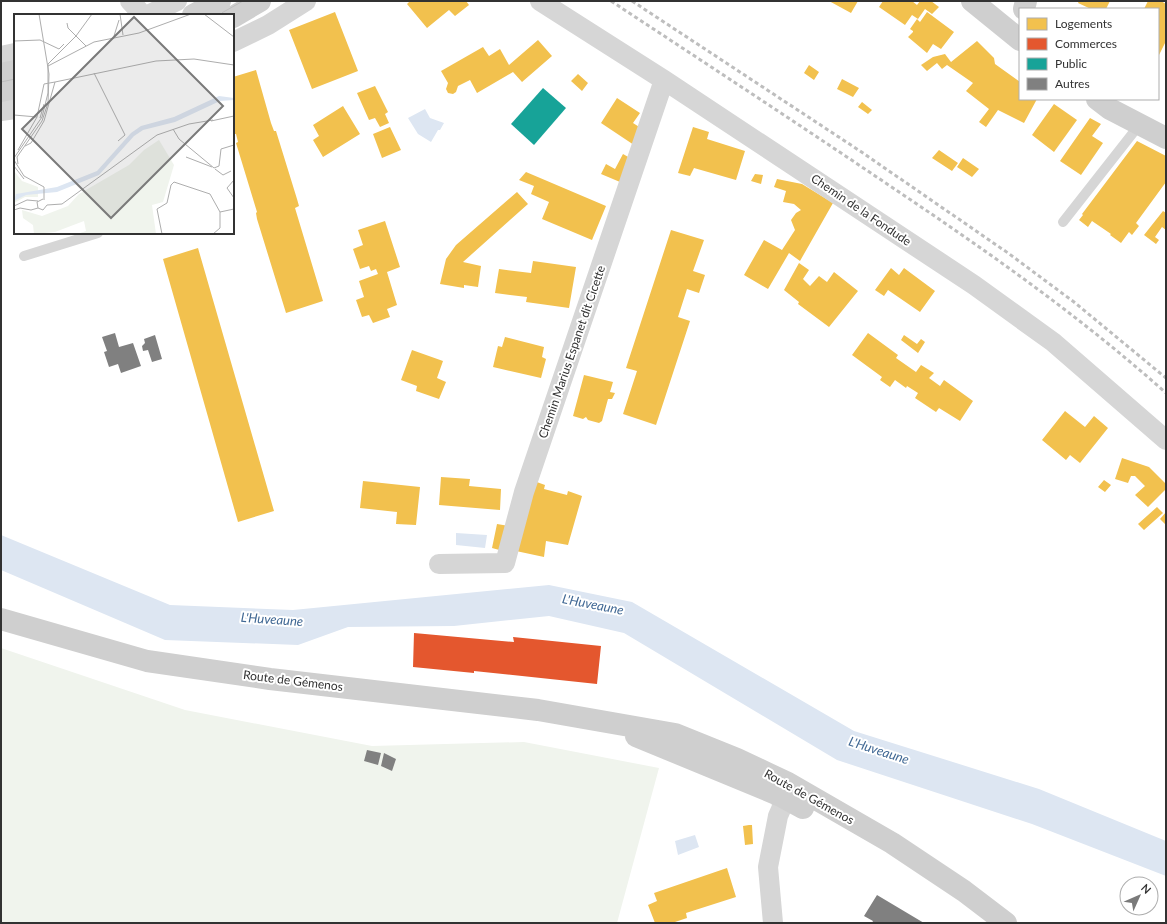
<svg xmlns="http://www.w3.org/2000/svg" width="1167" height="924" font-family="Lato,sans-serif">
<rect width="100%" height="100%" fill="#fff"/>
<path fill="#f0f4ed" d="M1,648L185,710L372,746L524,742L659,768L617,923H1Z"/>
<path fill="#dde6f2" d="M425,109L430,118L444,123L440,130H438L431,142L418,134L408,118Z
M456,533L487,535L485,548L456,545Z
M1,535L170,605L293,610L549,585L632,602L854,731L1039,789L1166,841V876L1032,824L837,760L624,633L549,616L454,626L348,627L298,645L165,640L1,570Z
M695,835L699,847L678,855L675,841Z"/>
<path fill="#f2c14e" d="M410,1H466L469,5L455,16L449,10L427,28L407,4Z
M829,1H858L851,13Z
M883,1H912L917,5L920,1H931L939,7L932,14L925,9L918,19L912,15L905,25L879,7Z
M1079,1H1110L1106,9H1091L1078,3Z
M1148,1H1161L1166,4V41L1159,55L1158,54V9H1144Z
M335,12L358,71L312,89L289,30Z
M927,12L954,32L941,49L933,44L927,53L908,37L913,32V31L910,29L917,19L920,22Z
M538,40L552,56L522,82L513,72L477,93L470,80L458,86L456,92L453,94L448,93L446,89L448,83L441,71L483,47L489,56L500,49L509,65Z
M977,41L994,58L995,64L1020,82V99H1037L1024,123L998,110L986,127L979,122L989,109L966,91L973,83L947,65L942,69L937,63L927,71L921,65L933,57L945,54L951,62Z
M809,65L819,72L814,80L804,73Z
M256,70L271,123L274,131H276L297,199L299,206L295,208L323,301L286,313L257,219L256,213L257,212L236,143L238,142L236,134H233V77Z
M578,74L588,83L582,91L571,81Z
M842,79L859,88L853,97L837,89Z
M375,86L388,112L385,114L389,123L380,127L375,118L369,120L357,93Z
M617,98L640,113L633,123L644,130L637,147L601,123Z
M862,102L872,110L868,114L858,107Z
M1054,104L1077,120L1054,152L1032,135Z
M343,106L360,134L323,157L313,140L319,136L313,125Z
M1090,118L1101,124L1092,136L1103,143L1081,175L1060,161Z
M390,127L401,150L382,158L373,134Z
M693,127L709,132L707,139L745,151L736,180L694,168L690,176L678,173Z
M1137,141L1166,156V182L1136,223L1139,226L1132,235L1129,232L1121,243L1110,235L1111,234L1092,221L1088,227L1079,220L1083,215L1082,214Z
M939,150L958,163L952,171L932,158Z
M623,154L630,158L620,182L601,174L606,164L615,169Z
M963,158L979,169L972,177L957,167Z
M526,172L606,206L592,240L542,219L549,202L531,194L534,186L519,180Z
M755,174L763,175L761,184L751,181Z
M777,179L802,184L833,203L800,261L789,253L768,289L744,275L764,240L782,250L795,230L791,220L796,213L801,210L794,204L783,202L786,191L774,187Z
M517,192L528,204L463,262L481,266L478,287L464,285V288L440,284L446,259L456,245Z
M1163,211L1166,213V230L1162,227L1155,237L1159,240L1156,244L1144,235Z
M385,221L400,267L387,272L397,305L387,309L390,317L373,323L369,315L362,317L356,300L364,297L359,281L378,274L376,269L371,271L369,266L360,269L353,249L363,245L358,230Z
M671,230L704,240L693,271L705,275L699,293L687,289L678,317L690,321L656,425L623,414L637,371L626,368Z
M198,248L274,511L238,522L163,259Z
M533,261L576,267L569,308L526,302L527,297L495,293L499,269L531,273Z
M799,263L809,270L803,279L810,286L819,276L827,282L834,272L858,291L829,327L798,304L799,302L784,290Z
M891,268L899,275L904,268L935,291L920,312L888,290L884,296L875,290Z
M868,333L898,355L896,358L916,372L921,365L934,373L929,378L940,386L944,380L973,401L960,421L939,408L936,412L915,398L918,393L907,386L906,388L895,380L890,387L880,380L882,377L852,355Z
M904,335L917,344L921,339L925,342L918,353L901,340Z
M505,337L544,347L542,357L546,359L541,378L493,367L498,346L502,347Z
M412,350L443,361L437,378L446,382L439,399L416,391L417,386L401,380Z
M584,375L613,382L610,392L615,393L612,399H608L602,421L599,423L588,420L586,417L583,419L573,416Z
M1065,411L1085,427L1094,416L1108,428L1080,463L1070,455L1066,460L1042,440Z
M1122,458L1149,467L1166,484V489L1148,507L1135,495L1145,486L1135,476H1131L1128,483L1115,479Z
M441,477L470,479L469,486L501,489L500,510L439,505Z
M1104,480L1111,485L1105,492L1098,487Z
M363,481L420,487L416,525L396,524L397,512L360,508Z
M534,481L545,485L544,489L567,495L568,491L582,496L568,545L546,541L544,557L516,551Z
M1157,507L1163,513L1144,530L1138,524Z
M1166,512V525L1160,519Z
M497,524L509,526L503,551L492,548Z
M749,825H752L753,844L745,845L743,826Z
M727,868L736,897L686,913L687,918L672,923H655L648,905L657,901L654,893Z"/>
<path fill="#e4572e" d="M414,633L514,642L513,637L601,646L597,684L474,671V673L413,667Z"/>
<path fill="#17a398" d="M543,88L566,108L534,145L511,124Z"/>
<path fill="#808080" d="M115,333L119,347L133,343L141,366L121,373L118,364L109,367L104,352L107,351L102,337Z
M155,335L162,359L152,362L148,350L143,351L142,346L145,343L144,339Z
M367,750L381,753L378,765L364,761Z
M384,753L396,759L392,771L381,766Z
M877,895L924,923H872L873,921L864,916Z"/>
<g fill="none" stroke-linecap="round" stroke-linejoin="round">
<path stroke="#d6d6d6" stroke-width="10" d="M1063,222L1140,124
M24,256L98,233"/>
<path stroke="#d6d6d6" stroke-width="20" d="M130,1L143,15
M540,1L664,80L974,285L1053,342L1166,440
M148,15L177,1
M233,42L268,25L306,1
M1,56L15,53
M1,111L15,109
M439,564L505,563L524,492L664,80
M773,923L768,867L778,816L782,807L781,796L788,783"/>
<path stroke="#cfcfcf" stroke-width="22" d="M972,1L1020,40
M1024,9L1026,1
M193,15L220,1
M233,17L260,1
M1,74L15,71
M1,91L15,88
M1097,99L1110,109L1166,138
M1,619L147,661L270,679L538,710L675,734L737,759L788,783L892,843L964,891L1006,923
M636,736L781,796L803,808"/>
<path stroke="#bebebe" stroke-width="1" d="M218,15L243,1
M1,82L15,79"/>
<path stroke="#bebebe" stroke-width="3" stroke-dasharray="4 3" stroke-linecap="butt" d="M611,1C705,63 800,125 893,188C987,251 1081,317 1166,393
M632,1L860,151L1008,253L1074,302L1166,378"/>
</g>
<g text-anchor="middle" stroke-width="4" stroke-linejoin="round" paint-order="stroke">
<g font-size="12" fill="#323232" stroke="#fff">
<text transform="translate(861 210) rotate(34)" y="4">Chemin de la Fondude</text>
<text transform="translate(572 352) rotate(-71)" y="4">Chemin Marius Espanet dit Cicette</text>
<text transform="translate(293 681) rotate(7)" y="4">Route de Gémenos</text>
<text transform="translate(809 797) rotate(29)" y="4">Route de Gémenos</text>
</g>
<g font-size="13" font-style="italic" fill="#406894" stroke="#fff">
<text transform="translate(593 604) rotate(11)" y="5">L'Huveaune</text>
<text transform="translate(272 619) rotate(4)" y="5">L'Huveaune</text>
<text transform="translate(879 750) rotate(18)" y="5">L'Huveaune</text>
</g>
</g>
<g transform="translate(14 14)">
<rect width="220" height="220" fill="#fff"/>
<path d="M145,126L160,151L149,188L138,191L142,220H63L72,217L70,207L41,218L20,220L19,211L9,204L8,196L28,202L54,192L65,180L115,151L130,136ZM0,157L8,167L24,173V183H11L0,189Z" fill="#f0f4ed"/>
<path d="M205,82L220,84V86L206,87L161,108L129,116L120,122L85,161L43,178L12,181L0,187L2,180L43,173L83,157L117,119L127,112L160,103Z" fill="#dde6f2"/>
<path fill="none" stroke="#adadad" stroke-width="1" d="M106,0L109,21M190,0L220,23M53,9L54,14L72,32M100,22L105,6M0,27L26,26L45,35L50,30M34,52L80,28L125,19L177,0M80,59L111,121L104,127M41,68L142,47L180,45L220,51M0,101L23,103M26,104L30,90M197,107L220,102M159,115L165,125L200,154L205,152L207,135L220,131M4,136L23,103L30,70L41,68L30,107L17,129L11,132M172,143L198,153M0,144L28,103L34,79V50L62,22L78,0M0,146L10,162L30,173V186M4,150L3,143L28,107L34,89L35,60L25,0M0,152L10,165M201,155L209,161L217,157M220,166L213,174L220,184M29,185L23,188L24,194L29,196L33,191M33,191L48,190L143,121L175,110L199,106M0,192L13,186L24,187M0,196L6,194L17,196L24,194M148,220L143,195L153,189L157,171L160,168L196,180L206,198M199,220L206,214V198L220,195"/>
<path fill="#7a7a7a" fill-opacity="0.15" stroke="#7a7a7a" stroke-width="2" d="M120,3L209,92L97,204L8,115Z"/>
<rect width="220" height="220" fill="none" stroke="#323232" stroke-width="2"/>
</g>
<rect width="1167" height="924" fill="none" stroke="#323232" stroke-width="4"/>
<rect x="1019" y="8" width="140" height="92" fill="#ffffff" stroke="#adadad"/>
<rect x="1027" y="18" width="20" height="12" fill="#f2c14e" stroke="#adadad"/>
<text x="1055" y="28" font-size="12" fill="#323232">Logements</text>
<rect x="1027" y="38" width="20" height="12" fill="#e4572e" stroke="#adadad"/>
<text x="1055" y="48" font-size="12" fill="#323232">Commerces</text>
<rect x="1027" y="58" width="20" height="12" fill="#17a398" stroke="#adadad"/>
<text x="1055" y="68" font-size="12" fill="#323232">Public</text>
<rect x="1027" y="78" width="20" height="12" fill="#808080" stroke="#adadad"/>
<text x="1055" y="88" font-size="12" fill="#323232">Autres</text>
<g transform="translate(1139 896) rotate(45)"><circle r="19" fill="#ffffff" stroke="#adadad"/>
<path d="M0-3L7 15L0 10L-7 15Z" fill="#7a7a7a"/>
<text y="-6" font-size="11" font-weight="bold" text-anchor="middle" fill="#323232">N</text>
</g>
</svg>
